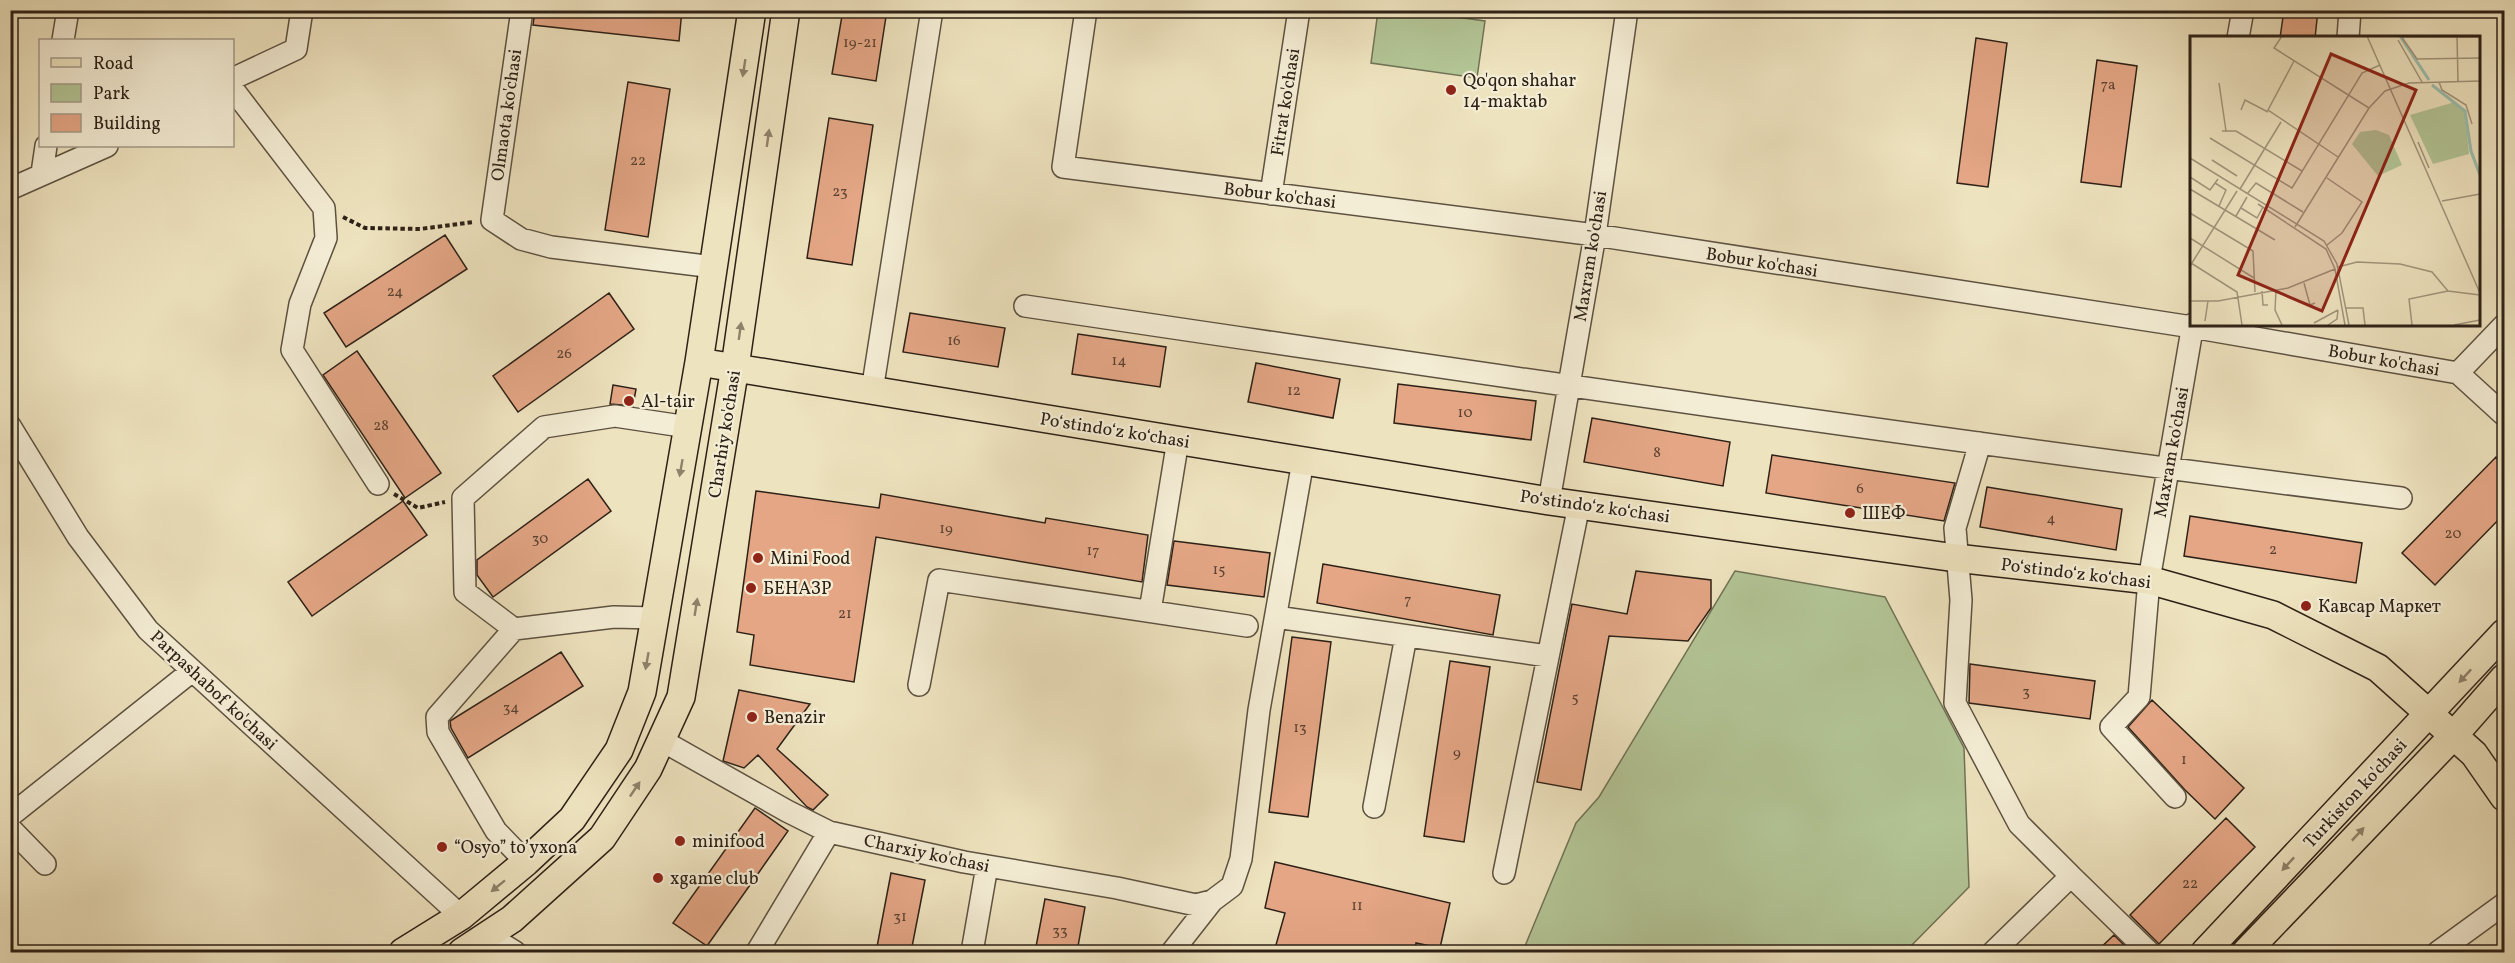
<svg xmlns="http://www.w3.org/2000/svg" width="2515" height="963" font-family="Vollkorn,serif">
<rect width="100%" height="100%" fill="#eee3bf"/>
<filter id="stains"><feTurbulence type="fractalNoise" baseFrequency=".00333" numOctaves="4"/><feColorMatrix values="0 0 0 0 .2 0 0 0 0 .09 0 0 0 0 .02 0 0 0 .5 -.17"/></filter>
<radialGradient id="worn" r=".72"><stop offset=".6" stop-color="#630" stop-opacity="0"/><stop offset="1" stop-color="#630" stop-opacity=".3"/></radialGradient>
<path fill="#b3c596" stroke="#707356" stroke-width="1.5" d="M1378,11H1412L1485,21L1477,78L1371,63Z
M1735,571L1885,597L1964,748L1969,887L1905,952H1532L1525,946L1576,823L1599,797Z"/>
<path fill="#e4a685" stroke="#2d2117" stroke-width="1.5" d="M535,10H682L679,41L533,25Z
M843,10H887L876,81L832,74Z
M2284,10H2318L2315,38H2280Z
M1976,38L2007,43L1988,187L1957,183Z
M2097,60L2137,66L2121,187L2081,182Z
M628,82L670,89L648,237L605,230Z
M829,118L873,125L852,265L807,258Z
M445,235L467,269L346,347L324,313Z
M609,293L634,329L518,412L493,376Z
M910,313L1005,328L998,367L903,352Z
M1078,334L1166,347L1160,387L1072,374Z
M357,351L441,473L405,498L323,375Z
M1256,363L1340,379L1333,418L1248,402Z
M1398,384L1536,401L1531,440L1394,423Z
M613,385L636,389L633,406L610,404Z
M1592,418L1730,442L1723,486L1584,462Z
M1772,455L1955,483L1944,521L1766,493Z
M2496,457L2505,466V513L2435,585L2402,553Z
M588,479L611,511L493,597L477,575V560Z
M1987,487L2122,509L2116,550L1980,527Z
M756,491L879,508L881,494L1045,523L1046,518L1148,535L1142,582L876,537L854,682L750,665L754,635L737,632Z
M403,501L427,535L312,616L288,582Z
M2190,516L2362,543L2356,583L2184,556Z
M1174,541L1270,553L1264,597L1167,585Z
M1323,564L1500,595L1493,635L1317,603Z
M1636,571L1711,580V608L1688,641L1609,636L1581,790L1537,782L1572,604L1627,614Z
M1292,637L1331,642L1308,817L1269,812Z
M561,652L583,686L468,758L451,728L450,721Z
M1450,661L1490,667L1464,842L1424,836Z
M1970,664L2095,681L2090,719L1969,703Z
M739,690L810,704L777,749L828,795L813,810L807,807L758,755L744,768L723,761Z
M2152,700L2244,788L2215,819L2185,790L2128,727Z
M755,808L788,831L707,946L673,923Z
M2226,818L2255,847L2159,944L2130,915Z
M1275,862L1450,903L1440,948L1416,943L1415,952H1274L1285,913L1265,908Z
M891,873L925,880L911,952H876Z
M1045,899L1085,907L1077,952H1035Z
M2114,935L2131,952H2096Z"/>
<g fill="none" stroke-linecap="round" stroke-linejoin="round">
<defs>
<path id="minor" d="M522,10L492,220L521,239L551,247L714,267
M1086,10L1063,167L1595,235L2192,327L2458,373
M2238,38L2243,10
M2348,38L2350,10
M63,40L68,10
M232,79L296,49L302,10
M232,88L324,208L326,238L300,304L292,350L378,484
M42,173L46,146
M10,189L107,146
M1271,194L1299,10
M1025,306C1483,374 1941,441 2401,498
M2458,373L2504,325
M2458,373L2504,415
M872,391L932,10
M10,426L78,537L148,630L461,916
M1980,443L1955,528L1961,600L1955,703L2019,824L2071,876L1993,952
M1549,501L1595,235L1627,10
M1150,611L1178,440
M1276,617L1547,656
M655,618L614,617L514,629L465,592L463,498L544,427L615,416L688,427
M514,629L437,717L438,732L496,831L526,862
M919,685L939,580L1247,626
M661,740L787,811L829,832L964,862L1117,888L1196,905L1212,901
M2175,797L2111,727L2139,697L2149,580L2193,324
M1374,807L1406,636
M10,816L192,671
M10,828L45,864
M1504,873L1579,505
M2071,876L2149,952
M488,935L515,952
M757,952L829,832
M972,952L987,866
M1172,952L1212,901L1232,886L1241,859L1259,710L1303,461
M2438,952L2504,904"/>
<path id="major" d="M699,362L1549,501L1956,558L2149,580L2273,615L2378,668L2474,754L2504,797
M403,952L461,916L526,862L572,819L619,750L642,692L699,362L752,10
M462,952L512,919L602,838L648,769L681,697L735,367L786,10
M2205,952L2504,633
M2246,952L2454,735L2504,678"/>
</defs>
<use href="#minor" stroke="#5d5241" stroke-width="24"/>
<use href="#major" stroke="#2d2117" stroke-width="30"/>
<path stroke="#2d2117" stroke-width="4" stroke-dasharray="4.5 3" stroke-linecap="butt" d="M343,217L365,228L420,229L474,222
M394,494L418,508L445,502"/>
<use href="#minor" stroke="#f4edd5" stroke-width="21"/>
<use href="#major" stroke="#eee3bf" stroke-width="27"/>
</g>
<defs><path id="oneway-solid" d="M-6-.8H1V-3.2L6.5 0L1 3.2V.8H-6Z" transform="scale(1.5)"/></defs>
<g fill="#8e826b">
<use href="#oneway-solid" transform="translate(744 68) rotate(99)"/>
<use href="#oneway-solid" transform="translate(768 138) rotate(-82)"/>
<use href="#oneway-solid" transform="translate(740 331) rotate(-82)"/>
<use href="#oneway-solid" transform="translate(681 468) rotate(100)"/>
<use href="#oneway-solid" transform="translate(696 607) rotate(-81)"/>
<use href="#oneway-solid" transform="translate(647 661) rotate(100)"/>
<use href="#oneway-solid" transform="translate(2465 676) rotate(133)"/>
<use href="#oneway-solid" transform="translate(635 789) rotate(-56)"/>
<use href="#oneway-solid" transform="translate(2358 834) rotate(-47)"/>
<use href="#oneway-solid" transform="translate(2288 864) rotate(133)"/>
<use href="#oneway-solid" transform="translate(498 886) rotate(141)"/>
</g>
<g fill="#8f2418" stroke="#f4edd5" stroke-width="2">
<circle cx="1451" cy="90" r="6"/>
<circle cx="629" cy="401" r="6"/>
<circle cx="1850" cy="513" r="6"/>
<circle cx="758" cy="558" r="6"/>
<circle cx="751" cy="588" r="6"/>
<circle cx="2306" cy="606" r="6"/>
<circle cx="752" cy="717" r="6"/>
<circle cx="680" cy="841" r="6"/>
<circle cx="442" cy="847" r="6"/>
<circle cx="658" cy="878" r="6"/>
</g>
<g text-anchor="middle" stroke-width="4.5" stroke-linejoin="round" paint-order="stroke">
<g font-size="15" fill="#5b4232">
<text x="860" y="47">19-21</text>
<text x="2108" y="89">7a</text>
<text x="638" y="165">22</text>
<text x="840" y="196">23</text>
<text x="395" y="296">24</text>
<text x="954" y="345">16</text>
<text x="564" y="358">26</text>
<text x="1119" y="365">14</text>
<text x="1294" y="395">12</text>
<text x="1465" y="417">10</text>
<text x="381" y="430">28</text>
<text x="1657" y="457">8</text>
<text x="1860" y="493">6</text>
<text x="2051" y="523">4</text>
<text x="946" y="533">19</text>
<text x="2453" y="538">20</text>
<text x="540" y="543">30</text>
<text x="2273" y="554">2</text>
<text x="1093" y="555">17</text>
<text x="1219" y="574">15</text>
<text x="1408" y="604">7</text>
<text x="845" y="618">21</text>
<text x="2026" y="696">3</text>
<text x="1575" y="702">5</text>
<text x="511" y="712">34</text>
<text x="1300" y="732">13</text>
<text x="1457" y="757">9</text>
<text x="2184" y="764">1</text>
<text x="2190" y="888">22</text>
<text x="1357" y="910">11</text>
<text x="900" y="921">31</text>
<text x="1060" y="935">33</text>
</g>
<g font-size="18" fill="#2d2117" stroke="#f4edd5" text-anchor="start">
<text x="1463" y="86">Qo'qon shahar<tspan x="1463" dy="21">14-maktab</tspan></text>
<text x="641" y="407">Al-tair</text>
<text x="1862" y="519">ШЕФ</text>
<text x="770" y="564">Mini Food</text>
<text x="763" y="594">БЕНАЗР</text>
<text x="2318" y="612">Кавсар Маркет</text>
<text x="764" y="723">Benazir</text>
<text x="692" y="847">minifood</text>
<text x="454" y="853">“Osyo” to’yxona</text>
<text x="670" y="884">xgame club</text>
</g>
<g font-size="18" fill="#2d2117" stroke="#f4edd5">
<text transform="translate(1285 102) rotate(-81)" y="6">Fitrat ko'chasi</text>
<text transform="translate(506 115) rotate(-82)" y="6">Olmaota ko'chasi</text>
<text transform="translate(1280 195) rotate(7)" y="6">Bobur ko'chasi</text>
<text transform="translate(1590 256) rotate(-81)" y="6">Maxram ko'chasi</text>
<text transform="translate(1762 262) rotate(9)" y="6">Bobur ko'chasi</text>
<text transform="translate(2384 360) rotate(10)" y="6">Bobur ko'chasi</text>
<text transform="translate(1115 430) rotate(9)" y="6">Poʻstindoʻz koʻchasi</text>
<text transform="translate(724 434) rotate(-81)" y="6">Charhiy ko'chasi</text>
<text transform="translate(2171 452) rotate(-80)" y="6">Maxram ko'chasi</text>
<text transform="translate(1595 506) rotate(8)" y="6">Poʻstindoʻz koʻchasi</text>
<text transform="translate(2076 573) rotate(7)" y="6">Poʻstindoʻz koʻchasi</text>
<text transform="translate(214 690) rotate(43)" y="6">Parpashabof ko'chasi</text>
<text transform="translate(2355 793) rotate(-47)" y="6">Turkiston ko'chasi</text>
<text transform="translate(927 853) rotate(12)" y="6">Charxiy ko'chasi</text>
</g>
</g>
<g transform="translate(2190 36)">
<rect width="290" height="290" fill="#eee3bf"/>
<path d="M265,66L275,76L279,118L243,128L220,79ZM186,94L199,99L212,129L188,140L162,108L170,96Z" fill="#b3c596"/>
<path fill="none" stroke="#9abeae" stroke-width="3" d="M210,0L239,44M242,49L275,75L281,115L290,139"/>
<path fill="none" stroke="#a1957c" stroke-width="1.5" d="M92,0L84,12L179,72M177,0L290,257M211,0L227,23L290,22M267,0L268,46M212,1H290M208,4L232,46M104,25L78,74L148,121M249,46L252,54L276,69L282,88M29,47L36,95M51,74L55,64L78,76M32,95H46L112,135M20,102L102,152L172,37L190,29M228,106L239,132M0,122L134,205L147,228L159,289M22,124L47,140M0,141L20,154L28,143M137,142L172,166L152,197L137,209M25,147L36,154L29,170M0,153L85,204M50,153L91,86M57,158L66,147L113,176M252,165L290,158M68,168L136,213L145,233L155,289M51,172L67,182L73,171M0,177L63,215L65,256M46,180L57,161M105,191L179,72L195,55L219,47L290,45M0,202L64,242M1,227L47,256L52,289M0,230L47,155M148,231L167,226L210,228L242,236L258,255L290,259M114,247L120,269L125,267M86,254L85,274L92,289M72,255L73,269H78M0,265H28L98,252L145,233M156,272H173L175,289M15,285L18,265M124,287L148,274M138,289L147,283L148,274M222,289L219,263L258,255M264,289L290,284"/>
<path fill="#8f2418" fill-opacity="0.15" stroke="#8f2418" stroke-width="3" d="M141,18L226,54L132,275L48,239Z"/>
<rect width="290" height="290" fill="none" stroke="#2d2117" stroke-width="3"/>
</g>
<rect width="2515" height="963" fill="none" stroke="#eee3bf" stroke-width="36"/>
<rect x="12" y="12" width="2491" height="939" fill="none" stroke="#2d2117" stroke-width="3"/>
<rect x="18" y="18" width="2479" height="927" fill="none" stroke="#2d2117" stroke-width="1.5"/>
<rect x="39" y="39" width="195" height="108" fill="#f4edd5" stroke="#a49b89" stroke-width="1.5"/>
<rect x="51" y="58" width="30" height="9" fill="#eee3bf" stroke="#a49b89" stroke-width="1.5"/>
<text x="93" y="69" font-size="18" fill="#2d2117">Road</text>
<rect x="51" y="84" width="30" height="18" fill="#b3c596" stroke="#a49b89" stroke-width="1.5"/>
<text x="93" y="99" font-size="18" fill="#2d2117">Park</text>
<rect x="51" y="114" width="30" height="18" fill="#e4a685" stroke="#a49b89" stroke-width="1.5"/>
<text x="93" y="129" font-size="18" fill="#2d2117">Building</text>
<rect width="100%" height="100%" filter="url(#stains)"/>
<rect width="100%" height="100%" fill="url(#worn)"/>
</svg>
